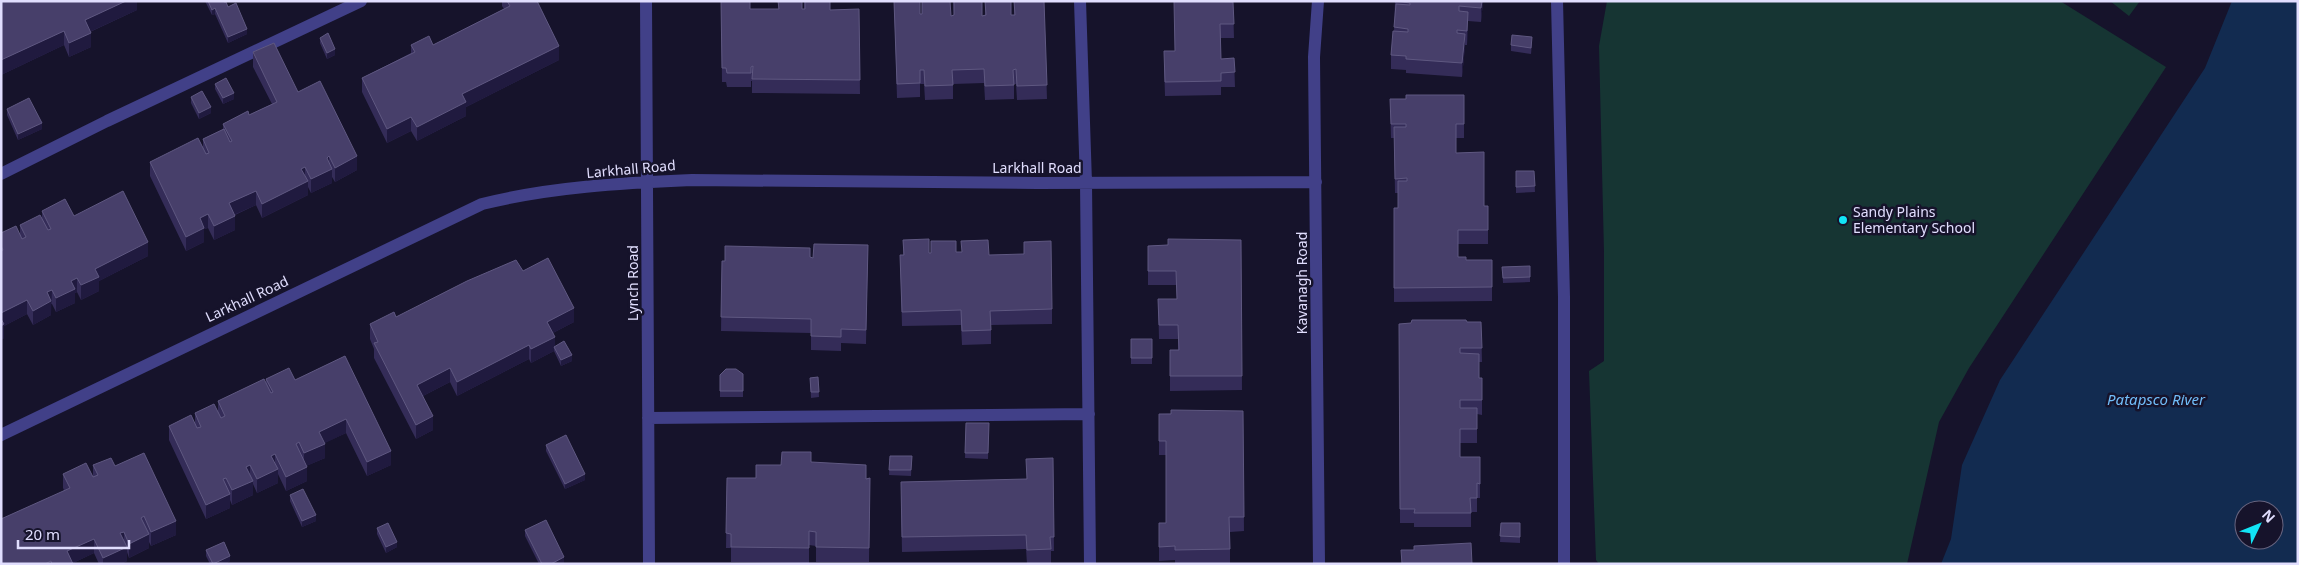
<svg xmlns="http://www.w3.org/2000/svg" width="2299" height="565" font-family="'Noto Sans',sans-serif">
<rect width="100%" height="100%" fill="#16132b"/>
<path fill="#163533" d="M1607,1H2060L2166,67L1969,368L1939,422L1907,564H1599L1596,560L1589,371L1604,361V252L1599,46Z
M2110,1H2140L2129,16Z"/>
<path fill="#122b50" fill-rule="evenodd" d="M2232,1H2298V564H1941L1951,539L1962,465L2000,380L2205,68ZM2244,510H2274V540H2244Z"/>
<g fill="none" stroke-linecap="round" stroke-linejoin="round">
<path stroke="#414088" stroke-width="12" d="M646,1L649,564
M1080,1L1086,183L1090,564
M1318,1L1314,57L1319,564
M1557,1L1564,297V564
M1,174L107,121L361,1
M648,418L1089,414
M1,435L482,204C550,187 622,183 692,180L1037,183L1316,182"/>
</g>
<path fill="#342c58" d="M1,1H137V10L90,32L91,47L69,57L64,45L1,75Z
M205,1H223L228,7L247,34L228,43L215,14L212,15Z
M502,1H537L559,60L466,107V116L417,141L411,131L387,143L362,92V78L411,53V45H433L504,9L502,6Z
M721,1L750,9H778V1L802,9H804V1L830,10L859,9L860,94L752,93V81H751V87H727L726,82H722Z
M894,1L920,14L951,16L954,15L953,1L982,16L985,15V1L1011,15H1014V1H1044L1047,99L1017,100L1016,84H1014V99L985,100L984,83L953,84V99L925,100L924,84H920V97L897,98Z
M1395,1H1483L1481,22L1468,21L1467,45H1465L1462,77L1406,73V70L1391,69V55L1394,31Z
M1233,2L1234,38H1221V59L1234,58L1235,87H1221V95L1165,96L1164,65L1175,51Z
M320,38L335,55L327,59L320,43Z
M1532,43L1531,54L1511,51V45Z
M253,52L298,92L357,170L335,182L332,177V183L311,193L308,187V195L262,218L256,205L235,215V230L214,240L208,228L204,229V242L186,251L150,176V162L203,147V139L223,129V124L249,115L272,104L253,67Z
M215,84L234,99L223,104L215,89Z
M1464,95V138H1456V153L1484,206H1488V244H1458V257L1466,260H1492V301L1394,302V208H1398V193H1395L1394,138H1391L1390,99H1406Z
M191,97L211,113L199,119L191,103Z
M7,109L42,129L18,140L7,115Z
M1516,171H1534L1535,192L1516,193Z
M42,211L74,216L148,256L99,281V291L81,300L77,292L75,293V303L56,312L52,304H51V315L33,325L27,314L4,326V338L1,340V233L20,234V225L42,218Z
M903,240L929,253L956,252L989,255L1052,309V324L991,325V344L962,345L961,325L902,326L900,255H903Z
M1241,240L1242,390L1170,391V350H1178V339H1159L1158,299H1177L1176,285H1148V246Z
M868,245L866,344L841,343V351L811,350V333L721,331L722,261L813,258Z
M1530,266V282L1503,283L1502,267Z
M523,271L574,322L553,333L555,346L572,361L561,366L554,351L531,363L529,359L457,396L450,382L423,396L433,430L416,439L374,358V349L370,339V324L396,317Z
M1467,322H1481L1482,362H1479V378H1482V415L1477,414V443H1460V457H1480V498H1477V512H1471V527H1414V523H1400L1399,324Z
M1131,339H1152V364H1131Z
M345,356L391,465L367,476L346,433L324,443L325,458L306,466L307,481L286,491L278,474V483L257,493L253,484V495L232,505L230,500V508L206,519L169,440V426L195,423V413L218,411V401L266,385V379L295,380Z
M743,374V397H720V375Z
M818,377L819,397L811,398L810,378Z
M1243,411L1244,531L1230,532V564H1175V560L1159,561V523H1166V455H1159V414Z
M966,423H989L988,459L965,458Z
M546,445L585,480L565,489L546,451Z
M890,456H912L911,476L889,475Z
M1053,458L1054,551H1051V564H1027L1026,549L902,552L901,496L1026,479Z
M811,462L866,479L870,478L869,562H816V546L809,545V563L731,562V548H726L727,478H756L781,465Z
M93,465L115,466L176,535L151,546L149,542V548L129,558L127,552V561L121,564H99L94,553L73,563V564H1L64,490L63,488V474L93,477Z
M290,495L316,521L302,527L290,501Z
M1501,523H1520V543L1500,542Z
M377,528L397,547L386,553L377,534Z
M525,530L564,563L563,564H539L525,536Z
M206,550L230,561L225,564H210L206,556Z"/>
<path fill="#201a3f" d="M126,1H137V10L85,34V20Z
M1482,1H1483L1481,22V8Z
M215,8V14L212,15V10Z
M1468,12V26L1467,45V31Z
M247,29V34L228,43V37Z
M64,31V45L1,75V60Z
M91,33V47L69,57V43Z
M1465,34V48L1462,77V63Z
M559,46V60L466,107V116L417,141V127L462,94Z
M335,49V55L327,59V53Z
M234,93V99L223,104V98Z
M211,107V113L199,119V113Z
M411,117V131L387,143V129Z
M42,123V129L18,140V134Z
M329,156V170L332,169V183L311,193V179L327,158Z
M357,156V170L335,182V168Z
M305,167V181L301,169Z
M308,181V195L262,218V204Z
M256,191V205L229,217V203Z
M208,214V228L204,229V242L186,251V237L200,218Z
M235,216V230L214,240V226Z
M148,242V256L99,281V291L81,300V285L95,269Z
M77,278V292L75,293V303L56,312V298L71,281Z
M52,290L51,315L33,325V311L47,292Z
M27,300V314L4,326V338L1,340V313Z
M574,308V322L547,336V322Z
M555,337V348L554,347V351L531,363V349Z
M529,345V359L457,396V382Z
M572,355V361L561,366V360Z
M450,368V382L417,399V385Z
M433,416V430L416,439V425Z
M346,419V433L319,446V432Z
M325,444V458L304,467V453Z
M391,451V465L367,476V462Z
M275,454V468L271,456Z
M250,465V479L246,467Z
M307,467V481L286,491V477Z
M278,469V483L257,493V479Z
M585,474V480L565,489V484Z
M253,481V495L232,505V490Z
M230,494V508L206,519V505Z
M316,515V521L302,527V521Z
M176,521V535L151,546V532Z
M124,532V546L120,533Z
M149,534V548L129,558V544Z
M94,539V553L71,564L67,551Z
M397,542V547L386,553V547Z
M127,547V561L121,564H103V558Z
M230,556V561L225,564H213Z
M564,557V563L563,564H551Z"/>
<path fill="#473f6a" stroke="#5f5881" d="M1,1H126L85,20L91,33L69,43L64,31L1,60Z
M208,1H223L224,2H226L228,7L236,3L247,29L228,37L215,8L212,10Z
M507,1H537L559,46L462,94L466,102L417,127L411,117L387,129L362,78L415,52L411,45L429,36L433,45L510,6Z
M721,1H750V9H779L778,1H802V9H805V1H830V10L859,9L860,80L752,79L753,66L751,67V73H727L726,68H722Z
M894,1H920V14H922V1H950L951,16L954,15V1H982V16L986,15L985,1H1011V15H1015L1014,1H1044L1047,85L1017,86L1016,69L1013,70L1014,85L985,86L984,69L952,70L953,85L925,86L924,70H920V83L897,84Z
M1174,1L1233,2L1234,24H1220L1221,59L1234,58L1235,72L1221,73V81L1165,82L1164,51H1175Z
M1395,1H1482L1481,8L1459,6V11L1468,12L1467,31L1457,30V33L1465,34L1462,63L1406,59V56L1391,55L1393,31L1408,32V29L1394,27L1396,4L1410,5V3Z
M328,33L335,49L327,53L320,38Z
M1512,35L1532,37L1531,48L1511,45Z
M274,43L298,92L320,81L357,156L335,168L329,156L327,158L332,169L311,179L305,167L301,169L308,181L262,204L256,191L229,203L235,216L214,226L208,214L200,218L204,228L186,237L150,162L198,138L206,154L209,153L203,139L224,129L230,142L232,141L223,124L248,111L249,115L277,102L253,52Z
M226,78L234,93L223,98L215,84Z
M202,91L211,107L199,113L191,97Z
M1406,95H1464V124H1456V153L1484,152V206H1488V230H1458V257H1466V260H1492V287L1394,288V208H1398V181H1407V178L1395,179L1394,127H1406V124H1391L1390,99H1406Z
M29,98L42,123L18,134L7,109Z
M1516,171H1534L1535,186L1516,187Z
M123,191L148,242L95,269L99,277L81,285L77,278L71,281L75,289L56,298L52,290L47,292L51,301L33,311L27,300L1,313V251L3,250L1,246V233L16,226L22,239L26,237L20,225L40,215L48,230L51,229L42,211L65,199L74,216Z
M929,239V253H931V241H956V252H962L961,241L988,240L989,255L1024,254V242L1051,241L1052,309L990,311L991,330L962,331L961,310L902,312L900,255H904L903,240Z
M1168,239L1241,240L1242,376H1170V350H1179L1178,325H1159L1158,299H1177L1176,271H1148V246L1168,245Z
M814,244L868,245L866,330L841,329V337L811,336V319L721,317L722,261H725V246L810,248V257L813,258Z
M548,258L574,308L547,322L555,337L531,349L529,345L457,382L450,368L417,385L433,416L416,425L374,343L378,342L370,324L394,312L396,317L467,281L516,260L523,271Z
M1530,266V277L1503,278L1502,267Z
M1,319L4,324L1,326Z
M1412,320H1466L1467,322H1481L1482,348H1460V353L1479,354V378H1482V400H1460V408H1477V429H1460V457H1480V484L1477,483V498H1470L1471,513H1414L1415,509H1400L1399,324L1411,323Z
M1131,339H1152V358H1131Z
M564,341L572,355L561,360L554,347Z
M345,356L391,451L367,462L346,419L319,432L325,444L304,453L299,442L296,444L307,467L286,477L275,454L271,456L278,469L257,479L250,465L246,467L253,481L232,490L226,478L223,479L230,494L206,505L169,426L191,415L197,428L201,427L195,413L214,404L221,418L225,416L218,401L264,379L271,393L273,392L266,379L289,368L295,380Z
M726,369H736L743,374V391H720V375Z
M818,377L819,392H811L810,378Z
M1171,410L1243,411L1244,517H1229L1230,549L1175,550V546L1159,547V523H1166V441H1159V414H1171Z
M966,423H989L988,453H965Z
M566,435L585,474L565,484L546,445Z
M782,452H811V462L866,465V479L870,478L869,548L816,547V532L809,531V548L731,547V534L726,533L727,478H756V465H781Z
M144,453L176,521L151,532L144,516L141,518L149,534L129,544L124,532L120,533L127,547L103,558L94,539L67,551L73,564H52L51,561L45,564H1V519L70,488L63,474L86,463L93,477L98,475L93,465L111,458L115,466Z
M890,456H912L911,470H889Z
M1053,458L1054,537H1050L1051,549L1027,550L1026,535L902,537L901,482L1027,479L1026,459Z
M303,489L316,515L302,521L290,495Z
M546,520L564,557L551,564H542L525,530Z
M388,523L397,542L386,547L377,528Z
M1501,523H1520V537L1500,536Z
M224,542L230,556L213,564L206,550Z
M1471,543L1472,564H1402L1401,550H1414V546Z"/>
<circle fill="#12e4f5" stroke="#16132b" stroke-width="2" cx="1843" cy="220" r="5"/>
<g text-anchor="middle" stroke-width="5" stroke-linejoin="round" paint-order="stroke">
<g font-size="14" fill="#e1defe" stroke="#16132b">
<text x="1037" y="173">Larkhall Road</text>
<text transform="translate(631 169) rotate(-5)" y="5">Larkhall Road</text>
<text transform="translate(633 283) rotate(-90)" y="5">Lynch Road</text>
<text transform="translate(1302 283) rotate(-90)" y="5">Kavanagh Road</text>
<text transform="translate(247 299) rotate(-25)" y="5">Larkhall Road</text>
</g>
<g font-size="14" fill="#e1defe" stroke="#16132b" text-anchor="start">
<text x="1853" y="217">Sandy Plains<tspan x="1853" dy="16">Elementary School</tspan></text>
</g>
<g font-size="15" font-style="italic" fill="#71bdf9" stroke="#16132b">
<text x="2156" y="405">Patapsco River</text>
</g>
</g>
<rect width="2299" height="565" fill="none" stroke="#e1defe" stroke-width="5"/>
<g transform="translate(2259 525) rotate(47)"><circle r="24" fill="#16132b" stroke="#67647f"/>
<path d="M0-4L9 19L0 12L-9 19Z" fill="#12e4f5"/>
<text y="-8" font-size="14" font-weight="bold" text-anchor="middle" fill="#e1defe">N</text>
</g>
<path d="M18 540v8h111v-8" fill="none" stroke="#e1defe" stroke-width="2.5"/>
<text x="25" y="540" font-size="15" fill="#e1defe" stroke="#16132b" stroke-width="4" paint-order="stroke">20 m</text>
</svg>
